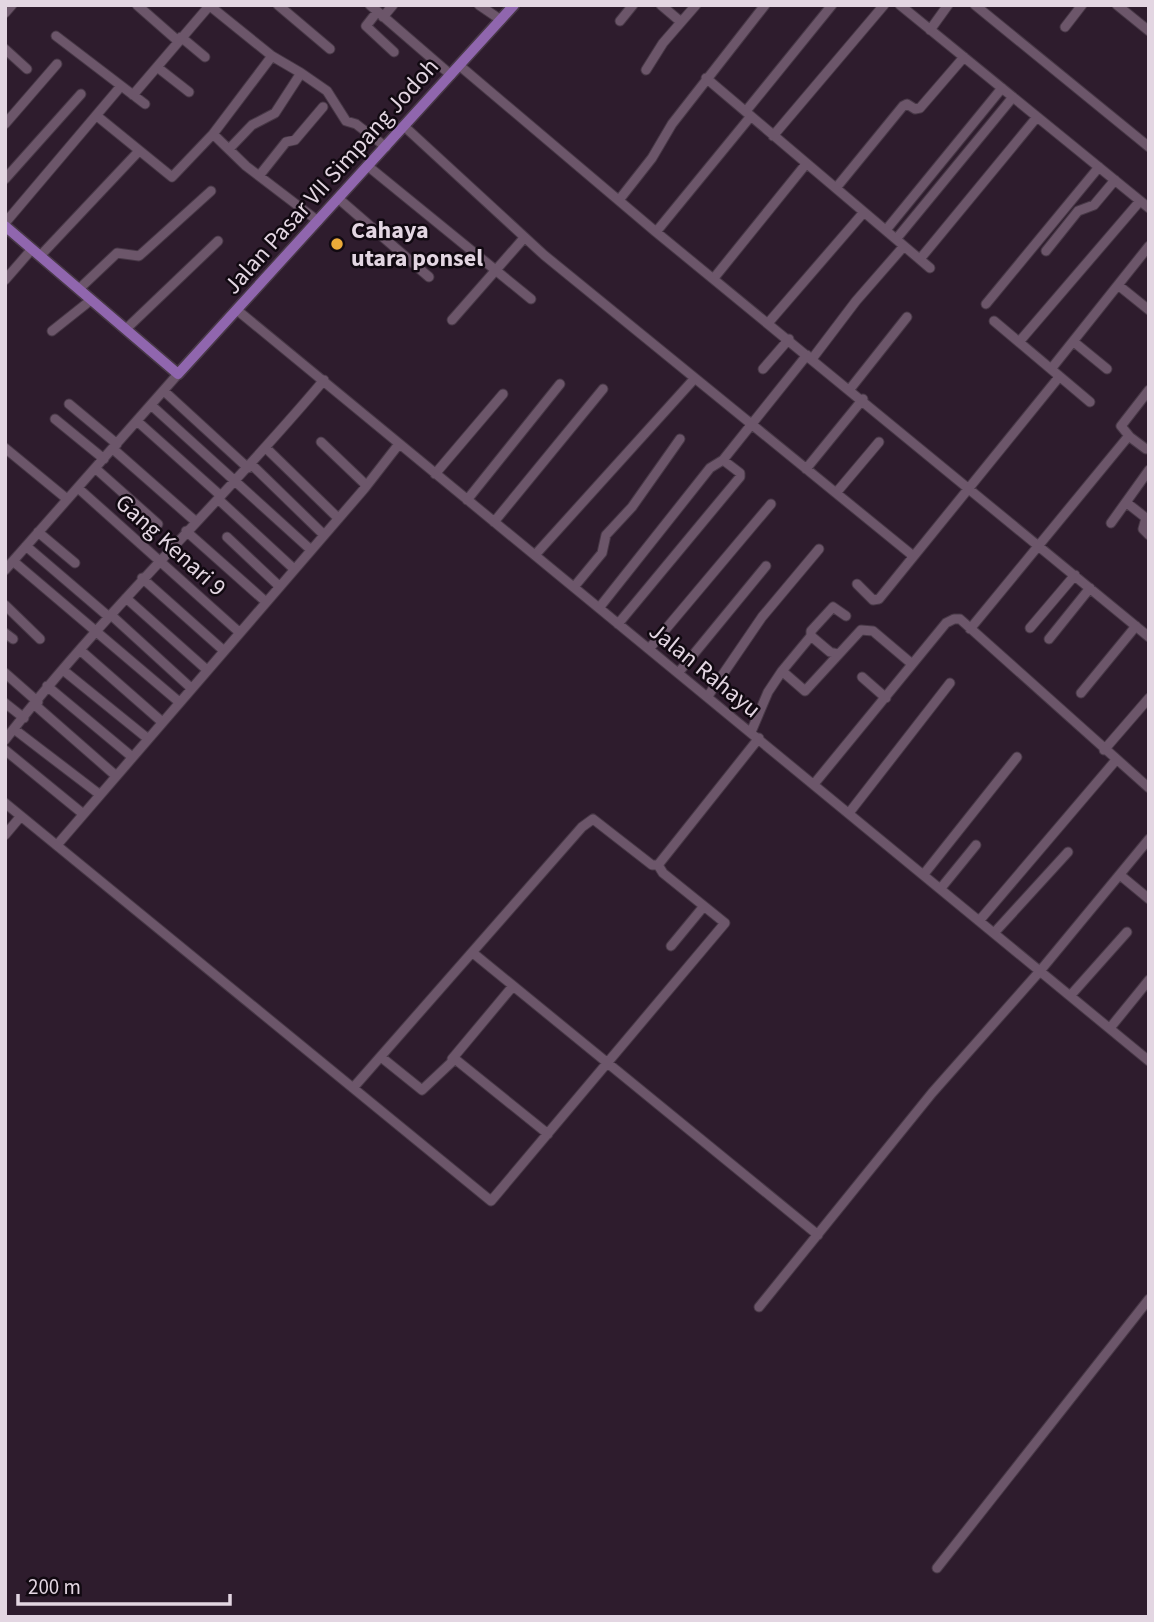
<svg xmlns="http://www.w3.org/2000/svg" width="1154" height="1622" font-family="'Source Sans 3',sans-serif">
<rect width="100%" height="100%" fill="#2e1c2d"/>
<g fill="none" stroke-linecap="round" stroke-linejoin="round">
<defs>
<path id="minor" d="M137,5L178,41
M278,5L330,49
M370,5L451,75
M479,5L501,20
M661,5L681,22
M900,5L1149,208
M975,5L1149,147
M1117,5L1149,31
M210,6L272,56L301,73
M377,12L366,26L394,52
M5,13L12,5
M383,17L393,5
M620,21L633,5
M1065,27L1082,5
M930,30L948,5
M56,36L145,104
M181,37L205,57
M5,49L27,69
M460,66L656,232L1149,637
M157,67L189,92
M646,70L663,43L696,5
M706,78L930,268
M133,95L210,5
M746,111L832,5
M97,116L172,177L213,134L272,56
M5,124L57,64
M405,127L544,255L912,555
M213,134L246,166L318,221
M773,136L884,5
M229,149L252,125L275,113L301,73L327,91L346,121L356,124L386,147
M369,167L531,299
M259,176L286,142L295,140L323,107
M5,179L81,94
M836,188L903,106L907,104L915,109L920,108L964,57
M339,199L429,277
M619,200L652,158L672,124L765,5
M5,223L121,86
M886,230L1002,88
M656,232L751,116
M897,238L1013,97
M1046,251L1078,211L1094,205L1115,180
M40,256L138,152
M920,259L1037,117
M714,278L806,164
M5,280L32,249
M1118,285L1149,310
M79,289L117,253L139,256L211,191
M986,304L1099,167
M237,310L1149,1061
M452,320L524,238
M994,321L1090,402
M769,322L864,212
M126,329L218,241
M52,331L91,300
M1019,342L1140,201
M1074,342L1107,369
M812,359L856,301L904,246
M763,369L789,339
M1051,369L1149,246
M850,389L907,317
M164,391L248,468
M69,404L117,444
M151,405L311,550
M55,419L104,459
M137,421L221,496
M1130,437L1121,426L1149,390
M321,442L366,485
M5,448L67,499
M266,448L338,518
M113,449L195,521
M251,464L324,535
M95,468L158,524
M806,469L863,399
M435,474L503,394
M78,488L239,632
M836,493L879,442
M218,499L294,569
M467,500L560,384
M1127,503L1146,518L1143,529L1149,535
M494,522L603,389
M1111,523L1149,470
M186,531L266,602
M38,532L75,563
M227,537L279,586
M26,546L109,617
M535,555L695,378
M13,561L178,701
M5,570L178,374
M142,578L223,650
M857,584L873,600L879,599L1059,377
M574,587L602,553L606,535L632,507L680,439
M126,598L207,670
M5,605L40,639
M599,608L710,468L723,460
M111,615L191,688
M618,624L740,477V473L723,460L807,355
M1030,628L1075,575
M970,629L1127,438L1130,437L1146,449
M5,633L13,639
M811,636L782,671L805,691L861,630L873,631L912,664
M1049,639L1090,588
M649,649L771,504
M80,650L161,721
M838,654L830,652L811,636V631L833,607L846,616
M63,670L147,738
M679,672L766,566
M5,673L38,702
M862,677L886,698
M47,686L131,756
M1081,693L1136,626
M708,696L762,617L819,549
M5,703L24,718
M35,705L115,775
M14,729L99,794
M751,732L768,692L782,671
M5,740C103,613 221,503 324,380
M5,750L82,813
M1104,750L1149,698
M814,784L946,623L954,619H960L1149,788
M5,803L491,1201L725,923L663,873L658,865H652L593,819L582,827L353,1088
M849,813L950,683
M5,835L21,816
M57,845L364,489L399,444
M658,865L759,738
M924,874L1017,757
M1120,875L1149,899
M941,888L976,845
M979,921L1116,760
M994,933L1068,852
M671,946L704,906
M473,953L818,1235
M1070,996L1127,932
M1110,1028L1149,980
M381,1057L422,1090L455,1059L548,1134
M452,1059L513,986
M759,1307L932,1093L1040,971L1149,839
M937,1568L1149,1299"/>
<path id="major" d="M5,226L178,374L514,5"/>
</defs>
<use href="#minor" stroke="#473846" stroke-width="11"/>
<use href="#major" stroke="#473846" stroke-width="13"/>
<use href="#minor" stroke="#6c566a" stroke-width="9"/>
<use href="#major" stroke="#9066ae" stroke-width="10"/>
</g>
<circle fill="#ebaa39" stroke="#110911" stroke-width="2.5" cx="337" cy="244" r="7"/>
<g text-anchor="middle" stroke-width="5" stroke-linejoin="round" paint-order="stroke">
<g font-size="24" fill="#e3d6e2" stroke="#110911">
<text transform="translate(331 176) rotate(-48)" y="8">Jalan Pasar VII Simpang Jodoh</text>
<text transform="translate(171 545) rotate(42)" y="8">Gang Kenari 9</text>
<text transform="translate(705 670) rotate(39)" y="8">Jalan Rahayu</text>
</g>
<g font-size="24" font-weight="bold" fill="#e3d6e2" stroke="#110911" text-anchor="start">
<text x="351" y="238">Cahaya<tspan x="351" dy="28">utara ponsel</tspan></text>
</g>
</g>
<rect width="1154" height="1622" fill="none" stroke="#e3d6e2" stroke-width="14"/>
<path d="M18 1594v10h212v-10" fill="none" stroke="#e3d6e2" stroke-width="3.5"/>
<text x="28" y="1594" font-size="21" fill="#e3d6e2" stroke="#110911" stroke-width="5" paint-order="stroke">200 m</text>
</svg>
